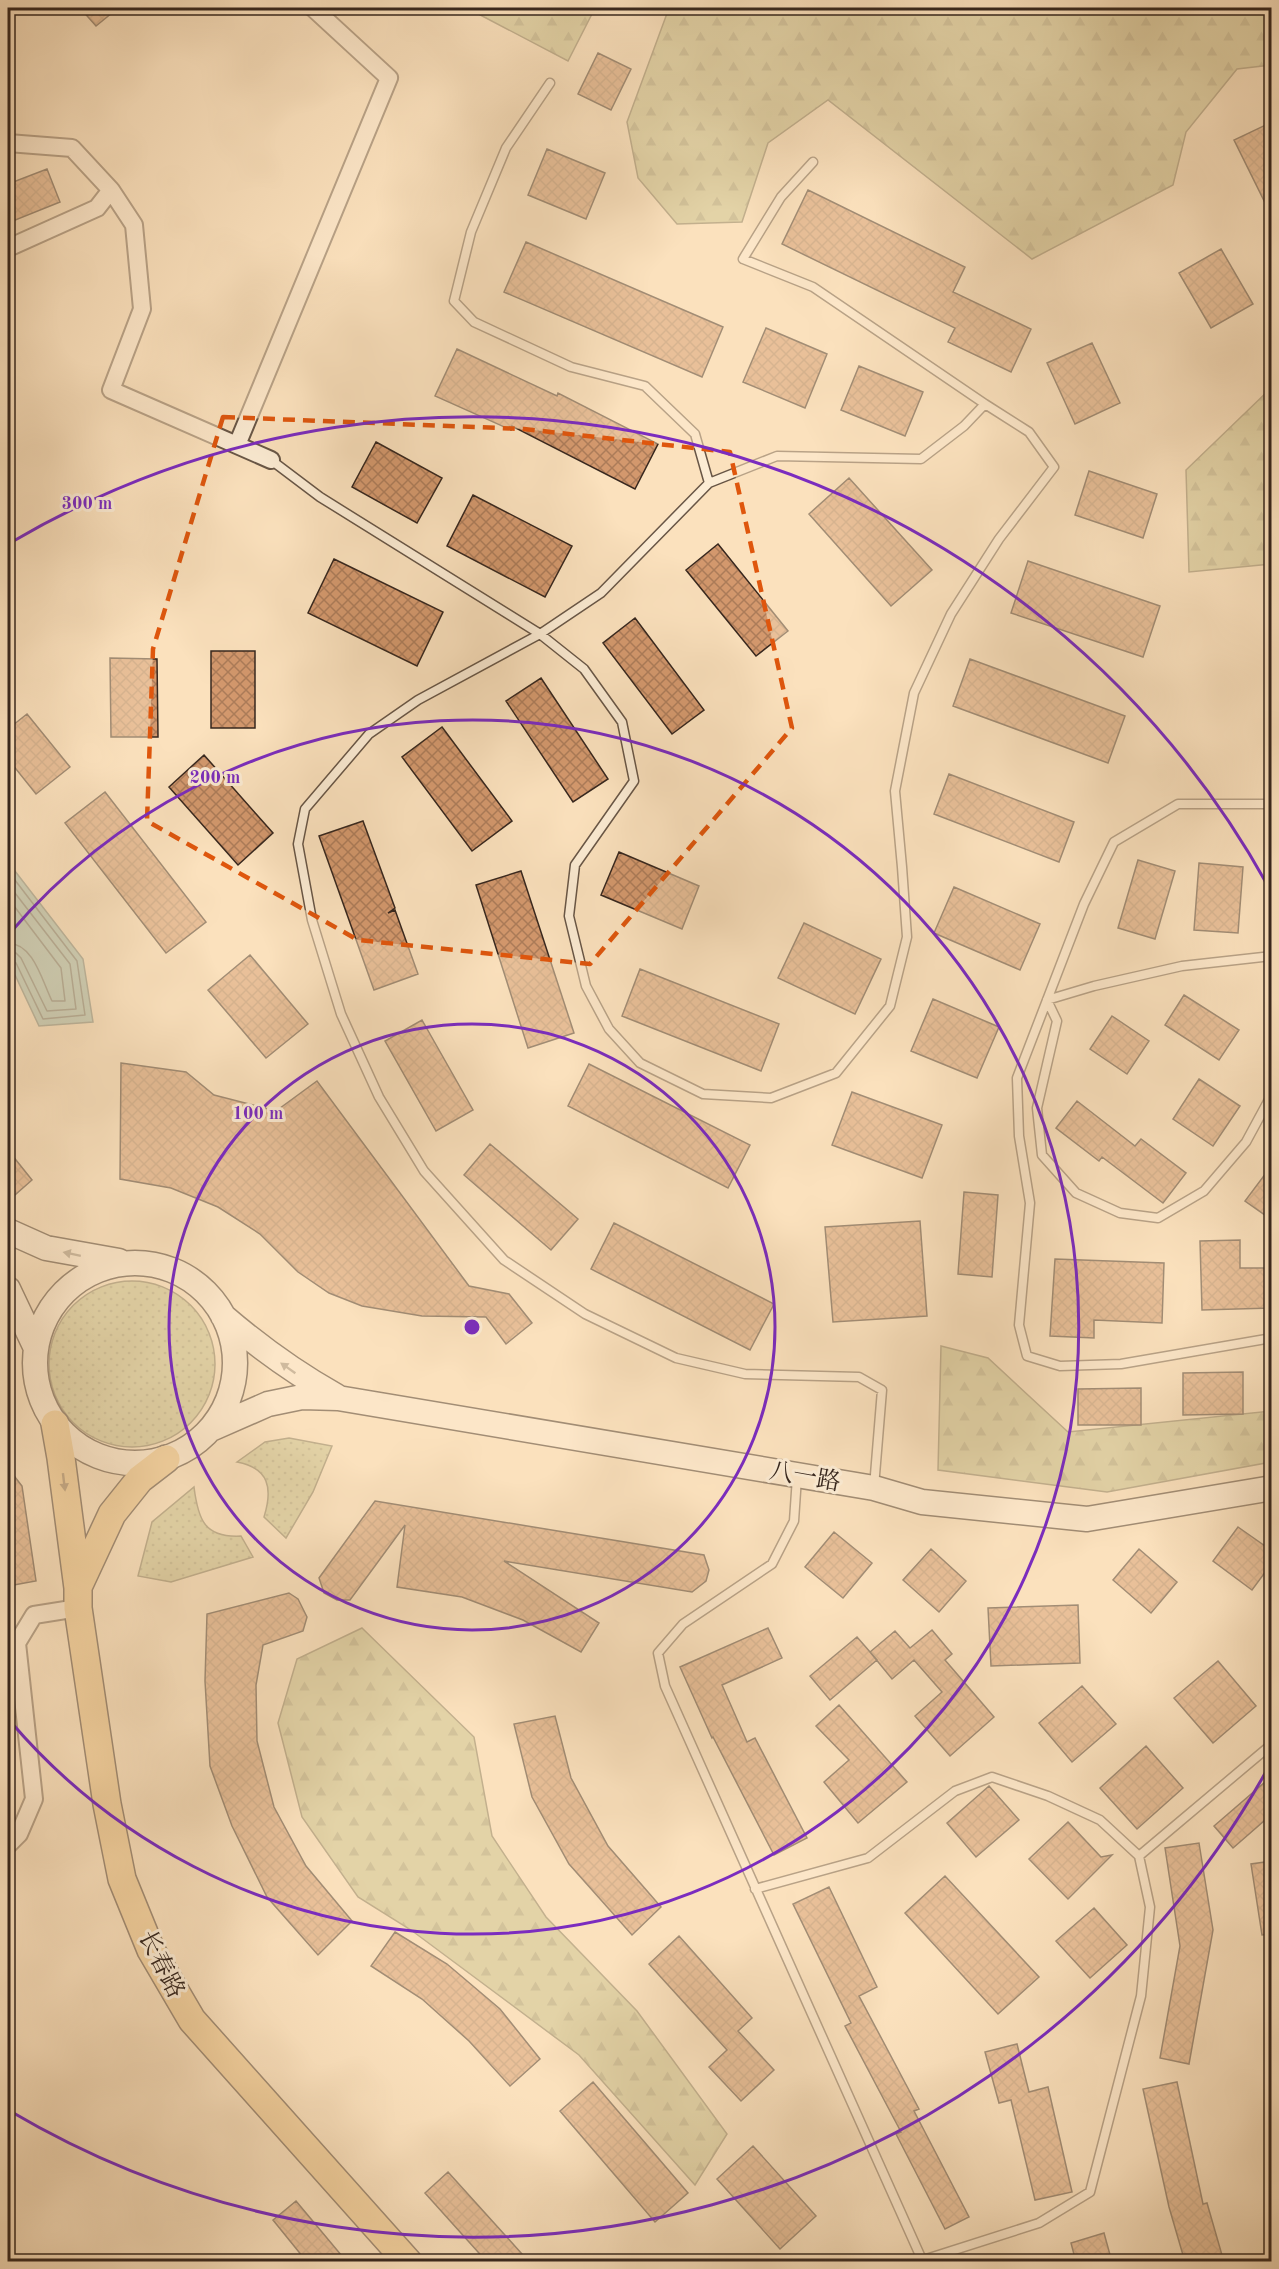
<svg xmlns="http://www.w3.org/2000/svg" width="1279" height="2269" font-family="'Old Standard TT','Noto Serif SC',serif">
<defs>
<pattern id="grass-dots" width="8" height="8" patternUnits="userSpaceOnUse" patternTransform="scale(1.5)"><rect width="8" height="8" fill="#c6c18c"/><path d="M2 2h.1M6 6h.1" fill="none" stroke="#a29d72" stroke-width="1.8" stroke-linecap="round"/></pattern>
<pattern id="forest-firs" width="22" height="20" patternUnits="userSpaceOnUse" patternTransform="scale(1.5)"><rect width="22" height="20" fill="#c6c18c"/><path d="M5 1l3.5 6h-7zM16 11l3.5 6h-7z" fill="#a29d72"/></pattern>
<pattern id="building-cross-hatch" width="8" height="8" patternUnits="userSpaceOnUse" patternTransform="scale(1.5)"><rect width="8" height="8" fill="#d3986d"/><path d="M0 0l8 8M0 8l8-8" fill="none" stroke="#ac7c59"/></pattern>
</defs>
<rect width="100%" height="100%" fill="#fbe1bd"/>
<filter id="stains"><feTurbulence type="fractalNoise" baseFrequency=".00333" numOctaves="4"/><feColorMatrix values="0 0 0 0 .2 0 0 0 0 .09 0 0 0 0 .02 0 0 0 .5 -.17"/></filter>
<radialGradient id="worn" r=".72"><stop offset=".6" stop-color="#630" stop-opacity="0"/><stop offset="1" stop-color="#630" stop-opacity=".3"/></radialGradient>
<path fill="url(#grass-dots)" stroke="#7e7455" stroke-width="1.5" d="M49 1364a83 83 0 1 1 166 0a83 83 0 1 1-166 0Z
M289,1438L332,1446L313,1492L286,1538L264,1517C273,1488 269,1468 237,1462L265,1442Z
M194,1487C198,1519 204,1538 241,1536L253,1557L171,1582L138,1576L152,1522Z"/>
<path fill="url(#forest-firs)" stroke="#7e7455" stroke-width="1.5" d="M467,8H595L568,61Z
M669,8H1271V65L1237,69L1186,132L1173,185L1032,259L828,100L768,143L742,222L677,224L638,178L627,122Z
M1271,388V564L1189,572L1186,470Z
M941,1346L988,1358L1068,1432L1271,1411V1462L1107,1492L938,1470Z
M362,1628L474,1737L492,1836L546,1917L637,2011L727,2134L695,2185L579,2055L411,1930L358,1897L302,1817L278,1723L297,1659Z"/>
<path fill="#9fbeb1" stroke="#758276" stroke-width="1.5" d="M8,862L83,959L93,1022L39,1026L8,960Z"/>
<g fill="none" stroke-linecap="round" stroke-linejoin="round">
<path stroke="#6b7268" stroke-width="1.5" d="M8,871L77,961L85,1015L43,1019L16,963L8,959
M8,884L70,964L76,1009L47,1011L21,958L16,953L8,952
M8,898L61,968L65,1001H52C42,981 34,944 8,943"/>
</g>
<path fill="url(#building-cross-hatch)" stroke="#37271e" stroke-width="1.5" d="M80,8H118L96,26Z
M598,53L631,69L611,110L578,94Z
M1272,122V217L1234,140Z
M547,149L605,173L586,219L528,195Z
M47,169L60,202L8,223V184Z
M808,190L965,267L953,292L1031,329L1011,372L948,342L955,328L782,244Z
M526,242L723,327L702,377L504,292Z
M1221,249L1253,304L1211,328L1179,273Z
M766,328L827,354L805,408L743,382Z
M1092,343L1120,403L1075,424L1047,363Z
M457,349L557,396L558,393L658,444L635,489L512,426L511,430L435,396Z
M859,366L923,392L905,436L841,410Z
M376,442L442,478L417,523L352,487Z
M1089,471L1157,494L1143,538L1075,515Z
M849,478L932,570L891,606L809,514Z
M473,495L572,546L545,597L447,546Z
M718,544L788,631L756,656L686,570Z
M334,559L443,612L417,666L308,613Z
M1028,561L1160,606L1143,657L1011,613Z
M635,618L704,710L672,734L603,643Z
M211,651H255V728H211Z
M110,658L157,659L158,737H111Z
M970,659L1125,716L1108,763L953,706Z
M541,678L608,779L573,802L506,701Z
M27,714L70,767L36,794L8,759V729Z
M442,727L512,821L472,851L402,757Z
M204,755L273,833L238,865L169,787Z
M949,774L1074,822L1059,862L934,814Z
M105,792L206,922L166,953L65,823Z
M363,821L395,908L388,913L395,910L418,974L374,990L319,836Z
M619,852L699,886L682,929L601,895Z
M1138,860L1175,871L1155,939L1118,928Z
M1199,863L1243,867L1238,933L1194,930Z
M521,871L574,1033L528,1048L476,885Z
M954,887L1040,924L1020,970L934,933Z
M804,923L881,959L855,1014L778,978Z
M250,955L308,1024L266,1058L208,990Z
M640,969L779,1024L761,1071L622,1016Z
M1184,995L1239,1030L1219,1060L1165,1025Z
M933,999L999,1027L977,1078L911,1051Z
M1112,1016L1149,1041L1127,1074L1090,1049Z
M422,1020L473,1110L436,1131L385,1041Z
M121,1063L186,1072L214,1095L276,1111L317,1081L469,1286L509,1294L532,1323L506,1344L486,1317L422,1316L362,1306L329,1293L298,1272L260,1234L218,1207L171,1188L120,1179Z
M589,1064L750,1145L728,1188L568,1106Z
M1199,1079L1240,1106L1213,1146L1173,1119Z
M852,1092L942,1125L922,1178L832,1145Z
M1077,1101L1135,1146L1141,1139L1186,1173L1163,1203L1102,1157L1099,1161L1056,1128Z
M490,1144L578,1219L551,1250L464,1175Z
M8,1150L32,1180L8,1201Z
M1272,1165V1220L1245,1201Z
M964,1192L998,1195L992,1277L958,1274Z
M920,1221L927,1316L833,1322L825,1227Z
M614,1223L774,1304L750,1350L591,1269Z
M1240,1240V1268H1272V1308L1202,1310L1200,1241Z
M1055,1259L1164,1263L1162,1323L1094,1320V1338L1050,1336Z
M1243,1372V1414L1183,1415V1373Z
M1141,1388V1425H1078V1389Z
M8,1468L22,1486L36,1581L8,1586Z
M375,1501L704,1555L709,1570L706,1581L692,1592L504,1561L599,1623L581,1652L523,1620L462,1597L397,1587L405,1525L350,1600H337L324,1593L319,1578Z
M1238,1527L1272,1551V1563L1252,1590L1213,1561Z
M834,1532L872,1563L843,1598L805,1567Z
M931,1549L966,1581L939,1612L903,1580Z
M1139,1549L1177,1582L1151,1613L1113,1580Z
M289,1593L298,1599L307,1617L303,1631L263,1645L256,1685L257,1741L274,1807L306,1866L352,1921L318,1955L267,1897L232,1826L210,1766L205,1681L207,1614Z
M1078,1605L1080,1663L991,1666L988,1608Z
M768,1628L782,1658L722,1685L747,1742L755,1738L807,1838L774,1855L713,1737L712,1738L680,1667Z
M932,1630L952,1654L945,1660L994,1717L950,1756L915,1716L942,1692L914,1660L892,1679L870,1652L895,1631L910,1648Z
M857,1637L877,1660L830,1700L810,1676Z
M1218,1661L1256,1706L1213,1743L1174,1698Z
M1082,1686L1116,1724L1072,1762L1039,1723Z
M839,1705L907,1782L858,1823L824,1782L849,1760L816,1726Z
M555,1716L571,1778L608,1846L661,1907L632,1935L569,1864L532,1797L514,1724Z
M1146,1746L1183,1788L1137,1829L1100,1788Z
M1272,1776V1814L1233,1848L1214,1826Z
M989,1786L1019,1820L976,1857L947,1823Z
M1068,1822L1101,1857L1112,1855L1068,1899L1029,1859Z
M1199,1843L1213,1930L1189,2064L1160,2058L1180,1946L1165,1848Z
M1272,1861V1934L1262,1935L1251,1864Z
M945,1876L1039,1977L998,2014L905,1913Z
M829,1887L877,1987L859,1996L919,2109L914,2111L969,2217L945,2229L896,2134L901,2132L845,2026L851,2023L793,1904Z
M1094,1908L1127,1945L1090,1978L1056,1941Z
M395,1932L447,1964L500,2009L540,2059L510,2086L469,2041L422,1999L371,1966Z
M679,1936L752,2018L738,2031L774,2070L741,2101L709,2067L727,2050L649,1964Z
M1017,2044L1029,2092L1048,2087L1072,2192L1035,2200L1011,2100L999,2103L985,2052Z
M593,2082L688,2193L655,2222L560,2111Z
M1177,2082L1203,2204L1207,2203L1224,2262H1185L1169,2207L1143,2089Z
M753,2146L816,2216L780,2249L717,2179Z
M448,2172L522,2254L514,2262H487L425,2193Z
M296,2201L347,2262H307L273,2220Z
M1104,2233L1112,2262H1076L1071,2243Z"/>
<g fill="none" stroke-linecap="round" stroke-linejoin="round">
<defs>
<path id="lane" d="M550,83L506,148L471,232L454,301L474,322L571,367L645,386L695,434L709,483
M813,162L781,197L743,259L813,287L985,404L964,426L921,459L777,456L709,483L601,593L540,634L418,700L369,734L305,809L298,844L312,920L341,1014L379,1097L424,1171L504,1260L585,1314L676,1358L745,1374L859,1377L882,1390L874,1487
M271,460L320,497L540,634L584,669L622,722L634,781L575,865L569,916L586,986L609,1029L640,1063L703,1094L771,1098L836,1073L890,1006L907,937L902,867L895,791L914,693L951,614L999,539L1054,467L1029,432L985,404
M1272,804H1178L1114,842L1084,904L1017,1078L1019,1136L1030,1203L1019,1325L1027,1356L1060,1366L1121,1364L1272,1338
M1272,956L1182,966L1094,986L1047,1000L1057,1021L1037,1108L1042,1155L1076,1193L1120,1213L1158,1218L1204,1191L1246,1142L1272,1094
M797,1477L794,1521L772,1564L683,1624L658,1653L665,1686L923,2262
M1139,1856L1272,1744
M755,1889L868,1858L955,1791L992,1777L1048,1796L1100,1820L1139,1856L1150,1907L1141,1996L1090,2192L1039,2223L923,2260"/>
<path id="street" d="M8,143L72,148L111,190L97,208L8,248
M111,190L134,225L142,309L111,390L271,460
M237,445L389,78L313,8
M8,1845L19,1834L34,1799L17,1643L34,1615L78,1608"/>
<path id="secondary" d="M8,1231L46,1248L119,1261
M35 1363a100 100 0 1 1 200 0a100 100 0 1 1-200 0Z
M8,1289L35,1346
M223,1316C259,1347 295,1373 336,1396
M211,1429L268,1404L302,1397L338,1398L874,1488L922,1502L1087,1519L1272,1488"/>
<path id="primary" d="M55,1424L61,1458L78,1588V1608L107,1804L122,1879L151,1950L192,2020L408,2262
M78,1587L112,1514L140,1479L166,1459"/>
</defs>
<use href="#lane" stroke="#685646" stroke-width="11"/>
<use href="#street" stroke="#685646" stroke-width="20"/>
<use href="#secondary" stroke="#37271e" stroke-width="27"/>
<use href="#primary" stroke="#37271e" stroke-width="30"/>
<use href="#lane" stroke="#fcecd4" stroke-width="8"/>
<use href="#street" stroke="#fcecd4" stroke-width="16"/>
<use href="#secondary" stroke="#fcecd4" stroke-width="24"/>
<use href="#primary" stroke="#eec07e" stroke-width="27"/>
</g>
<defs><path id="oneway-solid" d="M-6-.8H1V-3.2L6.5 0L1 3.2V.8H-6Z" transform="scale(1.5)"/></defs>
<g fill="#9a8a79">
<use href="#oneway-solid" transform="translate(72 1254) rotate(-168)"/>
<use href="#oneway-solid" transform="translate(288 1368) rotate(-145)"/>
</g>
<use fill="#896c49" href="#oneway-solid" transform="translate(64 1482) rotate(83)"/>
<path d="M0 0H1279V2269H0ZM223,417L524,429L730,452L792,728L590,964L358,940L147,821L153,649Z" fill="#fbe1bd" fill-opacity=".55" fill-rule="evenodd"/>
<path fill="none" stroke="#df560d" stroke-width="4.5" stroke-dasharray="12 8" stroke-linejoin="round" d="M223,417L524,429L730,452L792,728L590,964L358,940L147,821L153,649Z"/>
<g fill="none" stroke="#7b2cbf" stroke-width="3">
<circle cx="472" cy="1327" r="303"/>
<path d="M10 933A607 607 0 1 1 10 1721"/>
<path d="M1268 1768A910 910 0 0 1 10 2111M10 543A910 910 0 0 1 1268 886"/>
</g>
<g text-anchor="middle" stroke-width="6" stroke-linejoin="round" paint-order="stroke">
<g font-size="24" fill="#37271e" stroke="#fcecd4">
<text transform="translate(805 1476) rotate(10)" y="8">八一路</text>
<text transform="translate(162 1964) rotate(63)" y="8">长春路</text>
</g>
</g>
<circle cx="472" cy="1327" r="9" fill="#7b2cbf" stroke="#fcecd4" stroke-width="3"/>
<g font-size="18" text-anchor="middle" font-weight="bold" fill="#7b2cbf" stroke="#fcecd4" stroke-width="6" stroke-linejoin="round" paint-order="stroke">
<text x="87" y="509">300 m</text>
<text x="215" y="783">200 m</text>
<text x="258" y="1119">100 m</text>
</g>
<rect width="1279" height="2269" fill="none" stroke="#fbe1bd" stroke-width="30"/>
<rect x="9" y="9" width="1261" height="2251" fill="none" stroke="#37271e" stroke-width="3"/>
<rect x="15" y="15" width="1249" height="2239" fill="none" stroke="#37271e" stroke-width="1.5"/>
<rect width="100%" height="100%" filter="url(#stains)"/>
<rect width="100%" height="100%" fill="url(#worn)"/>
</svg>
